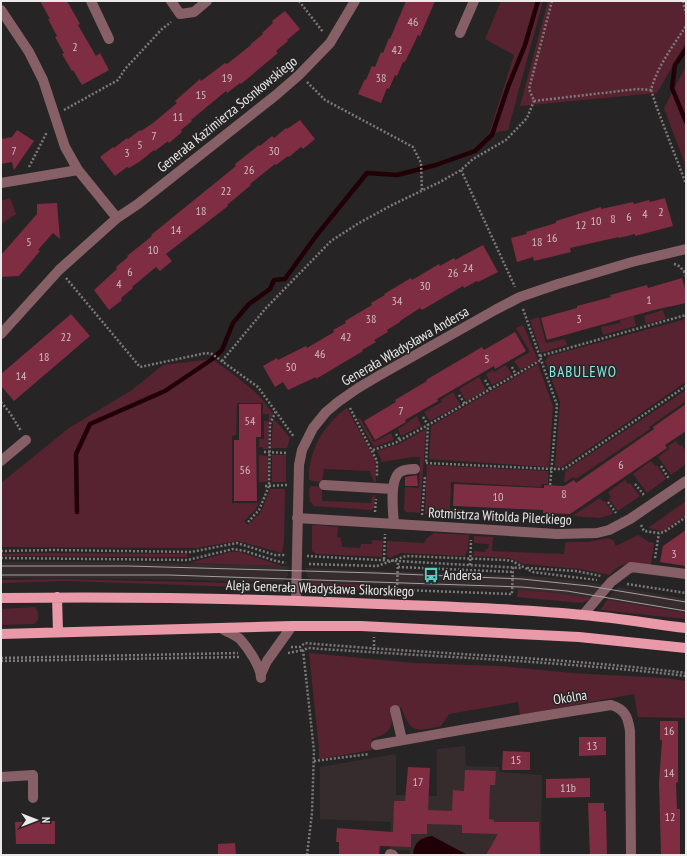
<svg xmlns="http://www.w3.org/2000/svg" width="687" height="856" font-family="'PT Sans Narrow',sans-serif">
<rect width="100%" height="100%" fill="#272425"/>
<path fill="#362c2e" d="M1,562H119L289,566L288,575L283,582L146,579L1,578Z
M305,568L543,577L603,584L593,598L548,592L518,590L310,582L308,578Z
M618,587L686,599V613L607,600Z
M465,746L466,766L499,767L500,772L542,775L541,855H409L410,850H390L391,822L320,819V767L396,754V795L437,796V749Z"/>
<path fill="#582330" d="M501,1H543L508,130L489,134L514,55L485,39Z
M548,1H686V42L657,93L520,106Z
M686,66V167L664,108Z
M10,198L16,214L1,224V201Z
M663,310L666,319L646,324L644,316Z
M634,316L636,326L603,335L601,327L620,323V320Z
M539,317L546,343L565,339L567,345L541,353L530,320Z
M686,319V382L562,467H555L560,402L545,361L549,356Z
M523,325L538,360L520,370L514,361L530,352L516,328Z
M212,359C227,370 243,381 257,394C262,398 268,408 273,413L269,424L268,449H263V447H259V439H264V421H269V414H263V403H237L236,435L232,436V503H259L255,510L244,521L248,525L261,512L270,489H285L284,541L282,553L238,541L196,548L1,547V483L69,428L132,390L163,365Z
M538,364L553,406L549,467L429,459L431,426Z
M506,365L512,375L492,385L486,374L493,370L494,372Z
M479,377L486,390L466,401L459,389Z
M686,390V401L649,427L650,429L576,479L573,477L564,483L565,471Z
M453,392L460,404C450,411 440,415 430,421L424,412L442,402L441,400Z
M347,408L375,460L376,482H374L370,471L324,469L322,482L312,481L309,479C309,450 323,425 347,408Z
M417,416L421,426L401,436L398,429Z
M360,418L374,442L391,433L394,440L374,447L358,419Z
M273,421H276L290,438L287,448H271Z
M426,429L420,513L406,512L404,510L405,487L419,488L420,457H412L382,462L377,451L399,444Z
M676,441L680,446L682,445L686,452V464L671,475L658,457L669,449L668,446Z
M259,455L268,456V482H259Z
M272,455H286V482H272Z
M651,461L655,466L657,465L666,479L647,493L633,474Z
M427,465L548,471V484H542L541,487L451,482L450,509H463V516L425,514Z
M625,480L628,484L630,483L640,496L618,511L609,499L611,497L608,492Z
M311,486L322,487V501L371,503L372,497L375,494L374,508L371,510L314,506L310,501L309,489Z
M600,498L603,502L605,501L613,514L600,518L572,516Z
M686,501V515L663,531L648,528Z
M312,525H320L338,527L337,537L341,538L342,547L360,548L361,544H372V540L383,541L382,557L317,554L312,551Z
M434,533L469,535L468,549L465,556L401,553L389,558L387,555V541L424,543L427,538Z
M638,535L649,542L654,543L651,564L649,565C632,563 622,560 610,575L580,569L523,564L510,558L473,556L474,551L485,552L486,549H488L489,544L474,543V536L493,537L492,551L564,554L565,543L568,542H588L608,538L613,540L616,546Z
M230,552H240L282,566L189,563Z
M39,553L187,554V557L1,556V554Z
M61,579L280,584L272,588L67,581L1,583V580Z
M310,582L369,585V591L322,589L315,587Z
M518,590L548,592L593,598L582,603L517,597Z
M607,600L686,613V619L600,610Z
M35,607L38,613V620L34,624L1,625V609Z
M309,653L414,663L500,666L571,673L664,678L686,681V718L638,717L634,694L520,715L518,702L449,714L441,726C414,732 411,733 401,707L391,710C394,729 389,733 372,739V750L319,759V750Z"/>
<path fill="#200006" d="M432,836L464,853L467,855H413C414,842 420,838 432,836Z"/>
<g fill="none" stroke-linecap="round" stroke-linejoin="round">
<path stroke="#200006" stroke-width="4.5" d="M686,49L675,65L672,88L686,122
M77,512L76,454L90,424L165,391L211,360L222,350L233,323L249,304L270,289L274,280L285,279L316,236L367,173L397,175L436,165L475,151L492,135L508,87L525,45L538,1"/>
</g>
<path fill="#7f2d43" d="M40,1H67L80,24L78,25L96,56L100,53L109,70L82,85L73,70L72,71L62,54L64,53L55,37L57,36L48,19H50Z
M406,1H435L420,36L418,35L405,62H403L397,76L395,75L389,89L387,88L381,103L358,94L365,79L366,80L372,66L375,67L381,52L383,53L389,38L390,39Z
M285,11L300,29L287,40L288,41L276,51L278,53L241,84L240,83L227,93L226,91L191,120L192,121L181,130L182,132L169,143L168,141L155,151L154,150L139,162L129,168L127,167L115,176L100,157L113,147L114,148L127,138L128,139L140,130L141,131L153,123L177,103L175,101L200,79L201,81L225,63L227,64L251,45V44L263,34L262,33L273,23L272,21Z
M300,120L315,139L303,149L301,147L289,157L288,156L276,165L275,164L250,184L251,185L227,205L228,206L166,254L172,261L160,271L156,267L132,287L133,288L121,298L122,300L109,310L94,290L117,269L116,267L128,257L127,256L152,236L151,235L236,166L235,164L259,145L260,146L272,136L274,138L286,128L287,129Z
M17,130L34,141L14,170L12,162L1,164V139L12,137Z
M665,198L673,226L635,236V234L619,238V237L570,248L571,252L534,261L533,257L517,262L511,238L527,234L526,232L556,223V221L601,207V209L633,202L634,204L649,200L650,202Z
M57,203L60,239L53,233L38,250L40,251L19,276L1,277V255L37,214V204Z
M483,245L498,272L478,282L477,281L464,288L463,286L422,310L420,308L400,321V322L387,330L388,332L374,340L376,342L362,350L363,351L316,379V377L288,390L283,382L275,387L263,366L277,358L278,360L306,346L307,348L334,332L333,330L346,323L345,321L372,305L371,303L385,295L384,294L411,278L412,280L439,264L440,266L454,258L455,260Z
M682,278L686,292V303L654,310L547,340L541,318L577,308V306L611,297L610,295L647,285L648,288Z
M71,314L90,336L14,401L1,386V374Z
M515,332L526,351L495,369L494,366L437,399L438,401L405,420L406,422L375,440L364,421L396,402L395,400L427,381L426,380L482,347L484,350Z
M239,404H261V437H256L257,501H234V440H239Z
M686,404V431L665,445L667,448L570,514L543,513V510L453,506L454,484L544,488V485L564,486L574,480L576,483L654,429L653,427Z
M417,475L418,486H405V477Z
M686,530V566L660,562L663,546Z
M660,721H678V782L676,783L677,809H680V855H661L659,783L662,740H660Z
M579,737H606V755L579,756Z
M503,751L530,752V770H502Z
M408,767L430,768L428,810L452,811L453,790L464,791L465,770L496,771L495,785H490L489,819L494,820V822H539L540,855H486L498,834L462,833V825L427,824V834H411V847L380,846L379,855H339V842H336L337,828L393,832L394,801H405Z
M590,778V797L546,798V779Z
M588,803H604V811H606L607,855H590Z
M55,821V844H16L15,822Z
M235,843L236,855H218V844Z"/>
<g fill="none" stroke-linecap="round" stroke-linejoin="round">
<path stroke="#7d7a7b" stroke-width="2.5" stroke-dasharray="2 2" stroke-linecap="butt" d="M299,1L323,32
M552,1L529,89L534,101L637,89L651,90C657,67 673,46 686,26
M683,1L686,14
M307,82L325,100L413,147L421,163L422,191
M651,90L657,108L686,184
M64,110L118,80L125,69L162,29L171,22
M29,167L47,132
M461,170L515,287
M674,264C680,265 684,271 686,276
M684,272L686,268
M66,278L140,367L206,353L212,354L258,387L294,437
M523,309L557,405L550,486
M540,356L686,315
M222,361L266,308L331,241L359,223L392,205L440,182L461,170L473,159L506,140L527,118L534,101
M512,367L516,375
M485,380L491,390
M459,395L465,404
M1,402L10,413L21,431
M350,408L377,461V476
M423,417L428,425L426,463
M396,434L400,440
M373,450L395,443L428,425L541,360
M264,452L288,453
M426,463L552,469H564L686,386
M661,466L669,479
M635,484L644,495
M265,486L287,485
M608,502L616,513
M375,512L376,499
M422,515L425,476
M248,522L259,510L269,486L270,424L276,411
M548,522L549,513
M641,525L644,531L659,533L664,532L686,517
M1,551L54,550L191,552L237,543L275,555H286
M307,556L522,568
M1,558L188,560L233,549L245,551L276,561L286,563
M655,558L659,533
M384,559L385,534
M309,564L377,566L406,556L506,560L512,561L533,572L597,580
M470,565L471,540
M398,567L513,572
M527,568L576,571L601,576
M627,584L686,593
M397,589L398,561
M375,591V589L512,594L513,567
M291,647H300L305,643C432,654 559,657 686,673
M374,650V637
M288,653L303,650
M1,658L238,653
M1,661L239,657
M314,761L369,754
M307,855L312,813L314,751L303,650L308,648C434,657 561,661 686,676"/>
<path stroke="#876067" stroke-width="10" d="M91,1L109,39
M171,1L180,14L194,12L207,1
M1,10L29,52L43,80L65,147L78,170L117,218
M460,33L474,1
M1,183L78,170
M1,334L59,270L117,218L138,204L276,95L299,75L330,43L355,1
M1,461L26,440
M324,485L393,489
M297,518L557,534L597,533L609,530L630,519L686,481
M394,524C393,511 389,480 400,472C405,469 410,469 415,469
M296,600L299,465L302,450L313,428L326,412L338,402L358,388L380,375L495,310L520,297L558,284L632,262L686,249
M583,615L611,582L631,567L686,574
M221,628C227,632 235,635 240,639C248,648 261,667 261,678
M261,674L267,661L292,626
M395,710L402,740
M376,745C454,731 532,717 611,705C625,709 628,717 630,731L631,855
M1,777L33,775V798
M390,854L393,855"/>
<path stroke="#ea99a9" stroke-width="10" d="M57,597L58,632
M1,598C135,596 270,599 404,605C464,607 524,609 583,615C618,618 652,624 686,628
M1,634L292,626H361L579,637L686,648"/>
<path stroke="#a2a0a0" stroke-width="1" d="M1,566H128L376,573L522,579L589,586L686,602
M1,575H169L522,587L567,591L686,611"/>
</g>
<defs>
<symbol id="bus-bare" viewBox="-9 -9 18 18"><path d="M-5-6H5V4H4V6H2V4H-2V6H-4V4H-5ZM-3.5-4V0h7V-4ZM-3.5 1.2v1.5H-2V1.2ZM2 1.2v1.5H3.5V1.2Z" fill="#56cec3" stroke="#272425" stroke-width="2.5" paint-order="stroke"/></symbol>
</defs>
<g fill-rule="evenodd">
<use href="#bus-bare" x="420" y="564" width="22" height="22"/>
</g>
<g text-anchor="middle" stroke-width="3" stroke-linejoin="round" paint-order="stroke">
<g font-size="12" fill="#d0bac0">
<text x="413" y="26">46</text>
<text x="75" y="51">2</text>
<text x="397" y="54">42</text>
<text x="227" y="82">19</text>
<text x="381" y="82">38</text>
<text x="201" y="99">15</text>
<text x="178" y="121">11</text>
<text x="154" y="140">7</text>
<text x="140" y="149">5</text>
<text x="14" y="155">7</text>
<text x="274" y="155">30</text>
<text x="127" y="157">3</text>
<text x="249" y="174">26</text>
<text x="226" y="195">22</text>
<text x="201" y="215">18</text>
<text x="661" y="216">2</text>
<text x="645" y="218">4</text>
<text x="629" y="221">6</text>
<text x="613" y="223">8</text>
<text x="596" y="225">10</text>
<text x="581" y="229">12</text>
<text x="176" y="234">14</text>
<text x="552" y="242">16</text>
<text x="29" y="246">5</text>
<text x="537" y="246">18</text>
<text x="153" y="254">10</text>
<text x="468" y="272">24</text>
<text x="130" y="276">6</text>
<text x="453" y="277">26</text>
<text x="119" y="288">4</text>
<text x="425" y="290">30</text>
<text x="649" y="304">1</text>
<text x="397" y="305">34</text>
<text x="371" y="323">38</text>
<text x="579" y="323">3</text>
<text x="66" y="341">22</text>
<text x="346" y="341">42</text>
<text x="320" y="358">46</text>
<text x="44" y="361">18</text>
<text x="487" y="363">5</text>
<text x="291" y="371">50</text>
<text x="21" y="380">14</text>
<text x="401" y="415">7</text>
<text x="250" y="425">54</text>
<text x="621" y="469">6</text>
<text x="245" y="474">56</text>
<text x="564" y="498">8</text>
<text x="498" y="501">10</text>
<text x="674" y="558">3</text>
<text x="669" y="735">16</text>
<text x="592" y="750">13</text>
<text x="516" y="764">15</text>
<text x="669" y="777">14</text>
<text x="418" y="786">17</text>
<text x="568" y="792">11b</text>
<text x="670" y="821">12</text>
</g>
<g font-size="14" fill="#ebe9e9" stroke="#272425">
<text transform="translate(227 114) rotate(-39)" y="5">Generała Kazimierza Sosnkowskiego</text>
<text transform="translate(405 346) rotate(-30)" y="5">Generała Władysława Andersa</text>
<text transform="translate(500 516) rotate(3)" y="5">Rotmistrza Witolda Pileckiego</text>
<text transform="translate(320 588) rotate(2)" y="5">Aleja Generała Władysława Sikorskiego</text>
<text transform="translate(570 697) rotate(-9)" y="5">Okólna</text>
</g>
<g font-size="14" fill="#ebe9e9" stroke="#272425" text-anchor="start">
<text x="443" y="580">Andersa</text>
</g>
<g font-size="15" letter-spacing="1" fill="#82ece1" stroke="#272425">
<text x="583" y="377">BABULEWO</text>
</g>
</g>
<rect width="687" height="856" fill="none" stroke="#ebe9e9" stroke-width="4"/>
<g transform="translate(36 820) rotate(90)" stroke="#272425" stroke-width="3" paint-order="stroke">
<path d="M0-3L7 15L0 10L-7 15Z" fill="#ebe9e9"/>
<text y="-6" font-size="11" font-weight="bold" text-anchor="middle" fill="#ebe9e9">N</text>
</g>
</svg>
